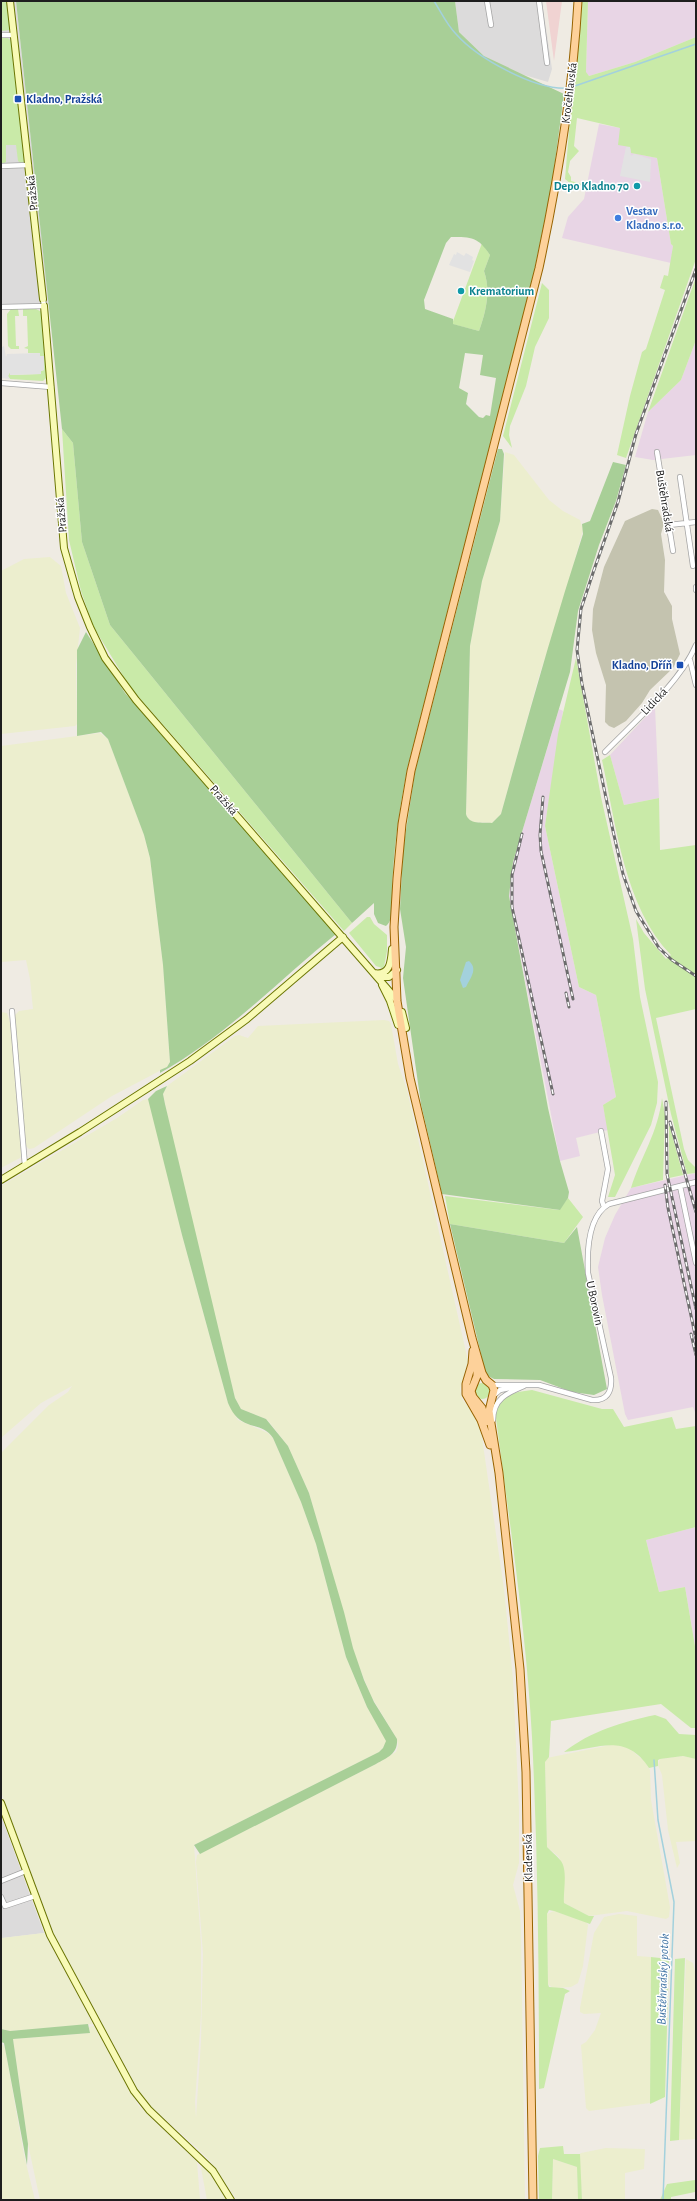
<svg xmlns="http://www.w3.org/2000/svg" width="697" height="2201" font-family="'Alegreya Sans',sans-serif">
<rect width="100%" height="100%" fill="#efebe3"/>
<path fill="#dcdbdb" d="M1,1H16L49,304L38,309H1Z
M455,1H542L552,69L548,82L514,72L484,56L459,32Z
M1,1816L44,1933L2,1938Z"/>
<path fill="#f0d3d2" d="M546,1H562L554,61Z"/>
<path fill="#e8d5e5" d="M588,1H696V37L635,62L589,76L586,73Z
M599,124L620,128L632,153L657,158L671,244L673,246L671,263L562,238L568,217L584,199Z
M696,340V455L653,460L635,457L648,412L681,380Z
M655,707L659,798L624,805L610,755Z
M559,709L563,711L545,826L579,987L596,995L616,1097L603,1105L608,1130L576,1138L580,1156L560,1161L509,896L513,862Z
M696,1173V1415L693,1407L628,1420L625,1414L602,1295L598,1267L605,1238L615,1215L631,1188Z
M696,1527V1652L685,1587L659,1592L646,1540Z"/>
<path fill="#c4c3af" d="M652,509L658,510L664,523L661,534L665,560L664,592L672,606V619L680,654L673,668L650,690L642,703L626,721L614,728L609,726L605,722L606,685L596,653L592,630L593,609L604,567L625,521Z"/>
<path fill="#eceece" d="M505,452L514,455L549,500L563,511L580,520L583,530L560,614L539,676L501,814L492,823L473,822L468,819L466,814L470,646L482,581L500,521Z
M50,557L61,566L66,593L80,628L76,665L77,724L75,726L1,734V571L24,559Z
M100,733L108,739L144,835L150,858L163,965L170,1062L167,1067L112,1096L34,1148L29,1149L25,1145L14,1016L19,1011L33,1009L30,979L26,960L1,962V746Z
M1,1012L7,1013L11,1025L22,1153L20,1158L1,1168Z
M384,1020L389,1021L391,1024L398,1064L407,1090L468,1361L460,1389L462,1399L476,1417L481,1431L504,1589L513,1679L519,1808V1863L513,1885L520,1911L521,1930L525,2200H237L211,2162L196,2147V2119V2147L146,2102L139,2091L55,1936L1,1792V1453L49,1405L68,1392L72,1386L41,1403L1,1438V1186L117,1118L143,1100L148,1099L151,1102L182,1235L228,1403L238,1420L268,1433L273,1438L301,1502L316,1544L346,1657L367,1707L386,1738V1744L379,1752L194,1845L201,1943V2015L195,2102L196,2118L201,2041L203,1954L196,1862L197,1855L376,1764L396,1752L398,1746L397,1739L371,1696L356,1659L309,1493L288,1446L270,1423L266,1419L241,1409L235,1398L183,1188L163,1094L167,1086L235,1036L239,1035L248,1038L258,1026Z
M610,1745H622L629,1748L645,1762L650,1770L651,1800L670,1907L669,1917L666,1919L627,1911L589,1916L564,1903V1871L559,1857L547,1847L545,1762L547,1758Z
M683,1756L696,1759V1841L676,1842L680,1863L677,1868L668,1830L662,1775L658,1765L660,1759Z
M554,1911L586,1922L588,1925L583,1966L578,1983L571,1987L553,1988L548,1984L547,1914Z
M619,1914L637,1916V1956L651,1957L650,2103L589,2111L586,2108L581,2045L586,2042L595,2030L601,2013L584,2014L580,2012V2008L594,1933L604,1917Z
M1,1932L2,1938L44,1933L93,2024L10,2031L1,2029Z
M686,1959L693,1963L696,1976V2139L679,2140Z
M94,2026L138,2105L197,2162L200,2200H40L28,2144L13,2039L90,2033L89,2027Z
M1,2042L5,2048L24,2155L35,2200H1Z
M606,2148L645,2149L644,2169L625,2173V2200H582L579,2155L581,2153Z
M553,2159L577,2167L578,2200H552Z
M203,2166L210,2173L227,2200H207L201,2168Z"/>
<path fill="#c9eaa8" d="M1,1H8L10,30L1,31Z
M580,1H588L586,72L589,76L635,62L696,37V259L626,458L617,455L630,396L642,352L646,349L665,290L660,288L664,275L668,276L673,246L671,244L657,158L631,153L630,147L618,145L620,128L577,118L574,146L579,151L570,161L568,172L571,177V181L586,185L587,183V186L571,184L565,179Z
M1,38H8L12,42L26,159L22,164L18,161L16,145H6V162L1,165Z
M482,243L490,255L484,271C491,291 486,312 479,331L452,324Z
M696,277V340L681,380L648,412Z
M542,283L549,290V318L535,347L526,386L510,426L509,435L512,448L503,436Z
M11,309H18L19,316H15L16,346H19V349H11L8,346L7,314Z
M23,309H36L42,312L47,377L43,381L10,379L8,376L10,372V375L41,374V371L44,370V356H40V353H28V349L24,348L28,346L27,316H23Z
M62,429L73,443L82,542L110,625L352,923L344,931L130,687L93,626L81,591L69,540Z
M576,658L601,797L633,939L640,997L658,1082L657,1103L651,1125L615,1197H608L615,1175L603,1105L616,1097L596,995L579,987L545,826L558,734Z
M610,755L624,805L659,798L660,850L696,845V1009L656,1018L684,1149L688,1160L696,1168V1173L687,1174L671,1114L645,989L636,919L644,933L666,959L671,955C624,907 616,824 602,760Z
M367,917H370L374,924L387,935V951L384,967L382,968L376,966L349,933Z
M662,1098L665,1115L663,1180L631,1188C641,1156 658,1133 662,1098Z
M669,1124L683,1175L669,1178Z
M445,1196L559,1210L568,1198L583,1217L564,1243L450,1224Z
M474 1391a8 8 0 1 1 16 0a8 8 0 1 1-16 0Z
M532,1390L602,1409H613L624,1427L672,1417L676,1429L696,1426V1527L646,1540L659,1592L685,1587L696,1652V1728H691L661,1704L551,1721L549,1757L545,1762L547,1847C551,1851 557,1856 561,1861C568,1871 563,1891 564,1903L589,1916H594L590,1924L554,1911L549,1910L547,1914L548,1984L549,1987L563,1988L570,1991L565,1994L544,2088L539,2089C539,1971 538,1854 532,1737C526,1628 509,1519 495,1411C504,1394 514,1392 532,1390Z
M655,1715L666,1719L679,1734L696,1735V1759L683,1756L660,1759L658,1760V1766L649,1768C625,1732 599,1749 564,1752C591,1731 622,1722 655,1715Z
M651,1957L669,1959L665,2097L650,2104Z
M685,1958L679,2140L670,2141L675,1959Z
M563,2146L564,2154H580L582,2200H578L577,2167L553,2159L552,2200H539L538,2156L540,2148Z
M695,2180V2192L671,2197V2200H660L667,2184Z"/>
<path fill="#a8cf97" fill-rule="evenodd" d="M16,1H455L459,32L484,56L564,94L552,184L534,272L407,770C399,811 393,852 392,893C392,902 394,920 386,926L378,923L374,914V903L352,923L110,625L82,542L73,443L62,429ZM451,237C472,237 478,237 490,255L484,271C491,291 486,312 479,331L453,324V319L425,309L424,300L446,243ZM465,353L483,355L480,375L496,378L490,416L486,415L483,418L479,417L466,404L468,393L459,388Z
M498,449H502L504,454L500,521L482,581L470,646L466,814C469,825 482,822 492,823L501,814C527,720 553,627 583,534L582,524L590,521L613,462L626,465L616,501L599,545L578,611L570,672L513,862L509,896L548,1108L560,1161L569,1192L568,1198L560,1210L442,1194L421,1104L403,978L406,947L400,909L403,850L415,772Z
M86,632L125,693L336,934C278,981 226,1036 160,1073V1070L167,1067L170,1062L163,965L150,858L144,835L108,739L101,732L77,736V650Z
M167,1086L163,1094L165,1104L235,1398L241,1409L266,1419L288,1446L309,1493L344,1612L353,1648L364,1680L374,1702L397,1739C398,1754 388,1757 376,1764L200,1854L194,1845L379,1752L383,1748L386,1741L367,1707L346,1657L316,1544L301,1502L273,1438C261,1419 241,1434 228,1403L182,1235L148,1099L156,1091Z
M450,1224L564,1243L577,1227L607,1389L594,1395L572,1392L540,1380L494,1379L486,1375Z
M88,2024L90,2033L13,2039L28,2144L27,2165L4,2043L1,2042V2029L10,2031Z"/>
<path fill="#e2e2e2" d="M626,147H630L631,156L634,154L651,159L650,182L620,176Z
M457,252L464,256L466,253L473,257L472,260L474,261L470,272L449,265L454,254L456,255Z
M4,346L6,357L7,354L40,353V356H44V370L41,371V374L10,375V372L8,376L10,379L1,378L2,347Z"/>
<path fill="#a3d1dd" d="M469,961C478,969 471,977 466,987L463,988L460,980L466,962Z"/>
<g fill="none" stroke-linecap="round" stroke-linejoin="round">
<path stroke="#a3d1dd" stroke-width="1.5" d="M434,1C441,12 447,25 456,34C477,58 536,91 569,88
M572,87L696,44
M654,1760L658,1820L674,1902L663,2200"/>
<defs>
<path id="street" d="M487,1L491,25
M539,1L547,63
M1,35H14
M1,166L29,165
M1,307L44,306L43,299
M1,383L51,387
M657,452L673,551
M680,477L693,566
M669,525L696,522
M696,587V590
M690,660L696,685
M605,752C634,722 680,683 696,645
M12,1011L25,1166
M601,1131L608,1169L602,1201L604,1207
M680,1186L696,1263
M492,1385H539L592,1400C607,1401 612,1392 611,1378L588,1273C587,1252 588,1216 609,1204L696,1182
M493,1396L500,1390L515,1387
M493,1420C493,1399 507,1393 524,1386
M1,1881L26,1871
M1,1897L5,1906L35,1896"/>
<path id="secondary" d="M10,1L43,299
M44,306L64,548L78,597L90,627L105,658L136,700L397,1000
M374,973C390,976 391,962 392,949
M377,977H389L397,970
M382,985L390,1001L398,1025
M402,1012L406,1028
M1,1180L80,1132L190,1061L247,1019L343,937
M1,1803L50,1935L134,2091L149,2110L213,2171L231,2200"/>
<path id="primary" d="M473,1351L472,1364L466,1384V1394L481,1420L490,1445
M477,1364V1376L471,1391L473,1397L482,1408L486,1422
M533,2200L526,1772L520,1669L499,1473L489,1411L494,1390L492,1385L486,1380L482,1373L472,1338L410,1078L397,1001L394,927L397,878L402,824L411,771L539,268C558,179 573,92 578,1"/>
</defs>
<use href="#street" stroke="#a5a5a5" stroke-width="6"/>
<use href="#secondary" stroke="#6b7603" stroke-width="8"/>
<use href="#primary" stroke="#976300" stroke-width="9"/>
<use href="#street" stroke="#fff" stroke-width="4.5"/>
<use href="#secondary" stroke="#f8fab6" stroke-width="6"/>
<use href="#primary" stroke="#fdd19a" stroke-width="7"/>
<defs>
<path id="rail" d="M696,269L636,434L618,502L594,570L581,609L577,650L582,684L613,831L623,874L636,911L659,948L672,960L696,976
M543,797L540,835L541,851L573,999
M522,834L512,875V907L553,1094
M566,993L569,1007
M666,1102L667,1174L696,1309
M670,1122L696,1212
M665,1185L668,1208L696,1339
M691,1334L696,1355"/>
</defs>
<use href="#rail" stroke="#6c6c6c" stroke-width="3"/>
<use href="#rail" stroke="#fff" stroke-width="1.5" stroke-dasharray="4.5" stroke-linecap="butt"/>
</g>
<g fill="#1a4fb4" stroke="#fff" stroke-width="1.5">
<rect x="14" y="95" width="8" height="8" rx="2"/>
<rect x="676" y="661" width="8" height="8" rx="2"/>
</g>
<g fill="#0f9aa8" stroke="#fff" stroke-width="1.5">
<circle cx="637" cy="186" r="4"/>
<circle cx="461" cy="291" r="4"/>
</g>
<circle fill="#3f7fe0" stroke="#fff" stroke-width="1.5" cx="618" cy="218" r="4"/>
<g text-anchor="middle" stroke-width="3" stroke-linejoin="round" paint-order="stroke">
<g font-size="12" fill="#1e1e1e" stroke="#fff">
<text transform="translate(569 93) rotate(-83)" y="4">Kročehlavská</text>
<text transform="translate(32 193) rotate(-96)" y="4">Pražská</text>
<text transform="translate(665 501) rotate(81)" y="4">Buštěhradská</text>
<text transform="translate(61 515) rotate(-95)" y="4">Pražská</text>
<text transform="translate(654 701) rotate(-47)" y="4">Lidická</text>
<text transform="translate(224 800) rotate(49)" y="4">Pražská</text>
<text transform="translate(595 1303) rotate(78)" y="4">U Borovin</text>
<text transform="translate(528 1858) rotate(-91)" y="4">Kladenská</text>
</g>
<g font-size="12" font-weight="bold" fill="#164399" stroke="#fff" text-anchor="start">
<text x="26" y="103">Kladno, Pražská</text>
<text x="672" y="669" text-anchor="end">Kladno, Dříň</text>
</g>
<g font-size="12" font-weight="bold" fill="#0d838f" stroke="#fff" text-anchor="end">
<text x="629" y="190">Depo Kladno 70</text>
<text x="469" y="295" text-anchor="start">Krematorium</text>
</g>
<g font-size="12" font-weight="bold" fill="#366cbe" stroke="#fff" text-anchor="start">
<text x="626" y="215">Vestav<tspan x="626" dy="14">Kladno s.r.o.</tspan></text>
</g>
<g font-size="13" font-style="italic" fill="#4678a7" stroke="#fff">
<text transform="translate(662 1979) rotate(-88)" y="5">Buštěhradský potok</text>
</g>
</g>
<rect width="697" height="2201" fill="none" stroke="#1e1e1e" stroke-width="4"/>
</svg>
